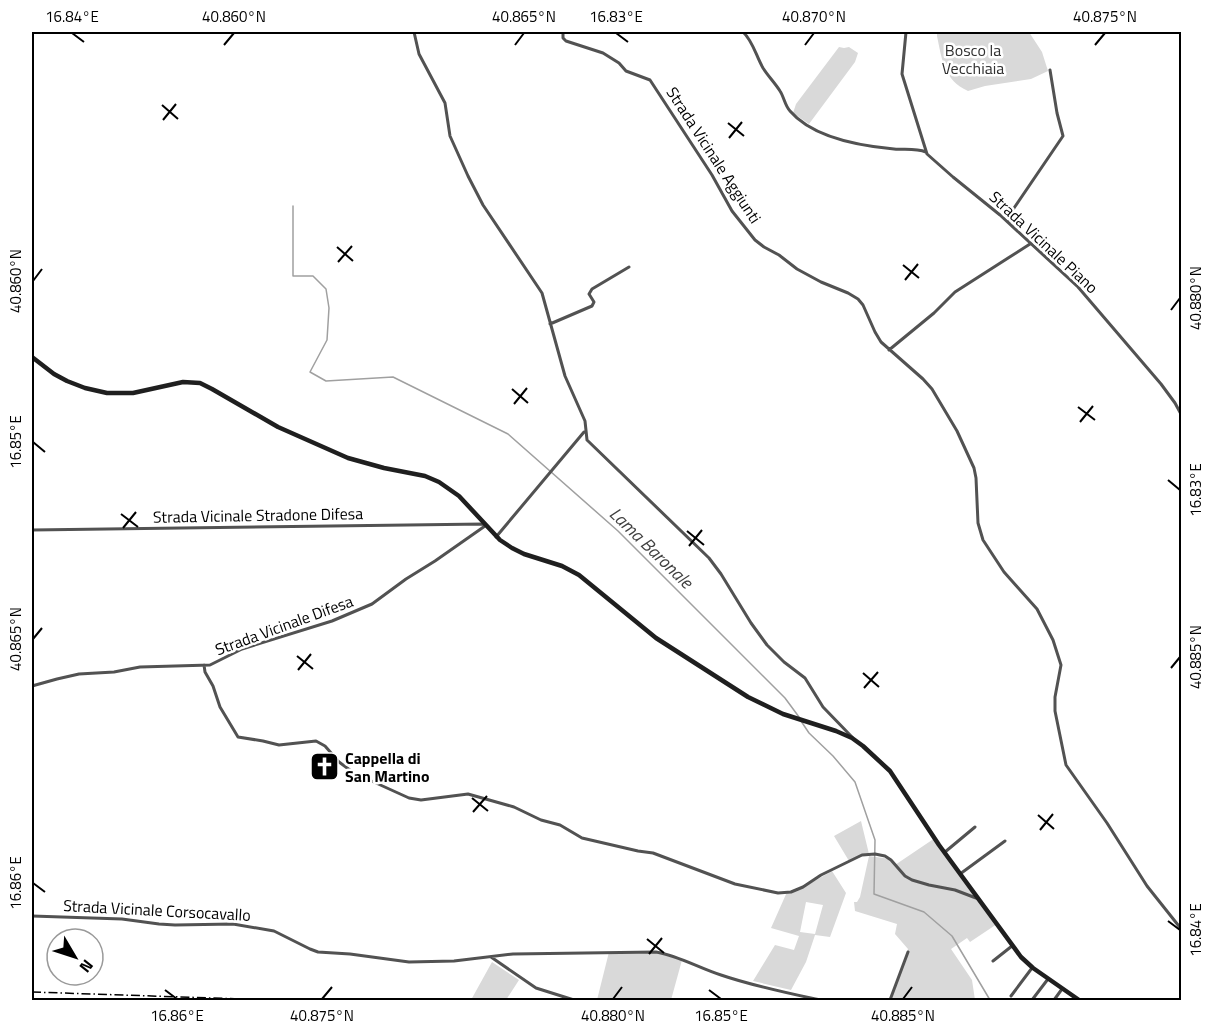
<svg xmlns="http://www.w3.org/2000/svg" width="1213" height="1032" font-family="'Titillium Web',sans-serif">
<rect width="100%" height="100%" fill="#fff"/>
<path fill="#d9d9d9" fill-rule="evenodd" d="M937,32H1029L1042,52L1048,71L1031,79L985,86L968,91C944,80 942,60 937,36Z
M839,47L844,48L849,47L858,53L855,62L809,124L793,113L796,104Z
M861,821L869,854L849,861L834,836Z
M935,838L997,924L970,942L967,938L951,949L972,980L975,1000H891L908,949L895,934L897,924L855,911L854,902H857L860,897L869,856L890,859L895,865Z
M832,871L846,893L830,937L815,935L806,962L791,990L753,981L775,945L794,950L799,936L771,928L787,892L809,884ZM806,902L823,905L815,934L800,932Z
M609,952H659L682,960L671,1000H597Z
M492,962L519,980L506,1000H471Z"/>
<g fill="none" stroke-linecap="round" stroke-linejoin="round">
<path stroke="#a0a0a0" stroke-width="1.5" d="M293,206V276H313L326,289L329,308L327,340L310,372L326,381L393,377L508,434L618,531L785,698L799,717
M801,721L809,733L833,756L855,782L875,840L874,894L924,912L952,936L990,1000"/>
<path stroke="#525252" stroke-width="3" d="M414,32L419,54L445,103L450,136L468,176L483,205L542,293L565,376L585,421L587,440L709,558L721,574L751,623L767,645L784,662L805,678L823,707L852,737
M563,32V38L566,41L603,53L619,63L626,71L650,80L712,175L732,211L755,240L764,247L779,255L797,269L821,282L848,293L858,299L863,305L875,332L881,342L923,379L932,389L957,431L974,468L976,478L978,523L983,540L1004,572L1037,609L1053,640L1061,665L1055,697V711L1066,765L1107,823L1147,886L1182,930
M743,32C753,41 756,56 763,68C768,76 775,83 780,91C784,97 785,106 790,111C813,138 861,146 894,149C905,150 916,148 926,152
M906,32L902,74L927,154L953,177L1000,215L1078,287L1161,384L1175,403L1182,416
M1009,223L1012,211L1063,136L1057,113L1050,70
M550,324L592,306L594,302L589,294L592,289L629,267
M889,350L934,313L955,292L1030,244
M32,530L484,524
M496,537L584,432
M204,665L205,672L213,686L220,707L238,737L263,741L279,745L316,741L325,746L339,762L354,773L409,798L421,800L468,794L514,807L541,820L560,825L582,838L638,851L653,853L735,884L778,893L791,892L803,887L821,875L862,855L875,854L885,856L891,860L905,876L912,880L929,885L955,890L976,898
M32,686L57,679L79,674L114,672L140,667L210,665L242,649L332,621L372,604L406,579L435,561L485,526
M945,852L975,827
M960,874L1005,841
M32,916L122,919L159,924L175,925L233,924L274,931L310,949L318,952L350,954L409,962L454,961L513,954L656,952C679,956 699,968 721,975C753,986 787,993 820,1000
M491,957L536,988L574,1000
M993,961L1012,946
M1011,996L1032,968
M890,1000L908,952
M1032,1000L1048,979
M1054,1000L1062,989"/>
<path stroke="#1f1f1f" stroke-width="4.5" d="M32,357L54,374L67,381L85,388L107,393H133L183,382L200,383L212,389L278,427L348,458L384,468L425,476L439,482L459,496L500,540L512,548L524,554L562,566L579,575L656,638L748,697L783,714L836,731L852,738L863,746L890,771L939,845L1021,957L1033,968L1079,1000"/>
<path stroke="#000" stroke-width="1.5" stroke-dasharray="9 3 1.5 3" stroke-linecap="butt" d="M32,992L271,1000"/>
</g>
<path fill="none" stroke="#000" stroke-width="2" d="M72,33L84,42M616,33L628,42M224,45L234,33M515,45L524,33M805,45L814,33M1095,45L1105,33M162,105L178,119M163,120L176,104M728,123L744,136M729,138L742,122M337,247L353,261M338,262L352,246M903,265L919,278M905,280L918,264M33,281L42,269M1171,310L1180,298M512,389L528,403M514,404L527,388M1078,407L1095,420M1080,422L1093,406M33,442L45,452M1168,480L1180,490M121,514L138,527M123,528L136,512M687,531L704,545M689,546L702,530M33,639L42,628M297,656L313,669M1171,668L1180,657M298,670L311,654M863,673L879,687M864,688L878,672M472,798L488,811M473,812L487,796M1038,815L1054,829M1040,830L1053,814M33,883L45,892M1168,921L1180,930M647,939L664,953M649,954L662,938M165,990L177,999M709,990L721,999M322,999L332,987M613,999L622,987M903,999L912,987"/>
<defs>
<symbol id="church-square" viewBox="-11 -11 22 22"><rect x="-9" y="-9" width="18" height="18" rx="4" fill="#000" stroke="#fff"/><path d="M-1.2-6h2.4v3.5h3.3v2.4h-3.3V6h-2.4V-.1h-3.3v-2.4h3.3Z" fill="#fff"/></symbol>
</defs>
<g fill-rule="evenodd">
<use href="#church-square" x="308" y="750" width="33" height="33"/>
</g>
<g text-anchor="middle" stroke-width="5" stroke-linejoin="round" paint-order="stroke">
<g font-size="16" fill="#303030" stroke="#fff">
<text x="973" y="56">Bosco la<tspan x="973" dy="18">Vecchiaia</tspan></text>
</g>
<g font-size="16" fill="#000" stroke="#fff">
<text transform="translate(714 155) rotate(57)" y="6">Strada Vicinale Aggiunti</text>
<text transform="translate(1044 242) rotate(43)" y="6">Strada Vicinale Piano</text>
<text transform="translate(258 515) rotate(-1)" y="6">Strada Vicinale Stradone Difesa</text>
<text transform="translate(284 625) rotate(-20)" y="6">Strada Vicinale Difesa</text>
<text transform="translate(157 910) rotate(3)" y="6">Strada Vicinale Corsocavallo</text>
</g>
<g font-size="16" font-weight="bold" fill="#000" stroke="#fff" text-anchor="start">
<text x="345" y="764">Cappella di<tspan x="345" dy="18">San Martino</tspan></text>
</g>
<g font-size="18" font-style="italic" fill="#414141" stroke="#fff">
<text transform="translate(651 548) rotate(44)" y="6">Lama Baronale</text>
</g>
</g>
<rect width="1213" height="1032" fill="none" stroke="#ffffff" stroke-width="66"/>
<g transform="translate(75 957) rotate(129)"><circle r="28" fill="#ffffff" stroke="#999999" stroke-width="1.5"/>
<path d="M0-4.5L10 22L0 15L-10 22Z" fill="#000000"/>
<text y="-9" font-size="16" font-weight="bold" text-anchor="middle" fill="#000000">N</text>
</g>
<rect x="33" y="33" width="1147" height="966" fill="none" stroke="#000" stroke-width="2"/>
<g font-size="15" text-anchor="middle" fill="#000">
<text x="72" y="22">16.84°E</text>
<text x="234" y="22">40.860°N</text>
<text x="524" y="22">40.865°N</text>
<text x="616" y="22">16.83°E</text>
<text x="814" y="22">40.870°N</text>
<text x="1105" y="22">40.875°N</text>
<text transform="translate(16 281) rotate(-90)" y="5">40.860°N</text>
<text transform="translate(1196 298) rotate(-90)" y="5">40.880°N</text>
<text transform="translate(16 442) rotate(-90)" y="5">16.85°E</text>
<text transform="translate(1196 490) rotate(-90)" y="5">16.83°E</text>
<text transform="translate(16 639) rotate(-90)" y="5">40.865°N</text>
<text transform="translate(1196 657) rotate(-90)" y="5">40.885°N</text>
<text transform="translate(16 883) rotate(-90)" y="5">16.86°E</text>
<text transform="translate(1196 930) rotate(-90)" y="5">16.84°E</text>
<text x="177" y="1021">16.86°E</text>
<text x="322" y="1021">40.875°N</text>
<text x="613" y="1021">40.880°N</text>
<text x="721" y="1021">16.85°E</text>
<text x="903" y="1021">40.885°N</text>
</g>
</svg>
